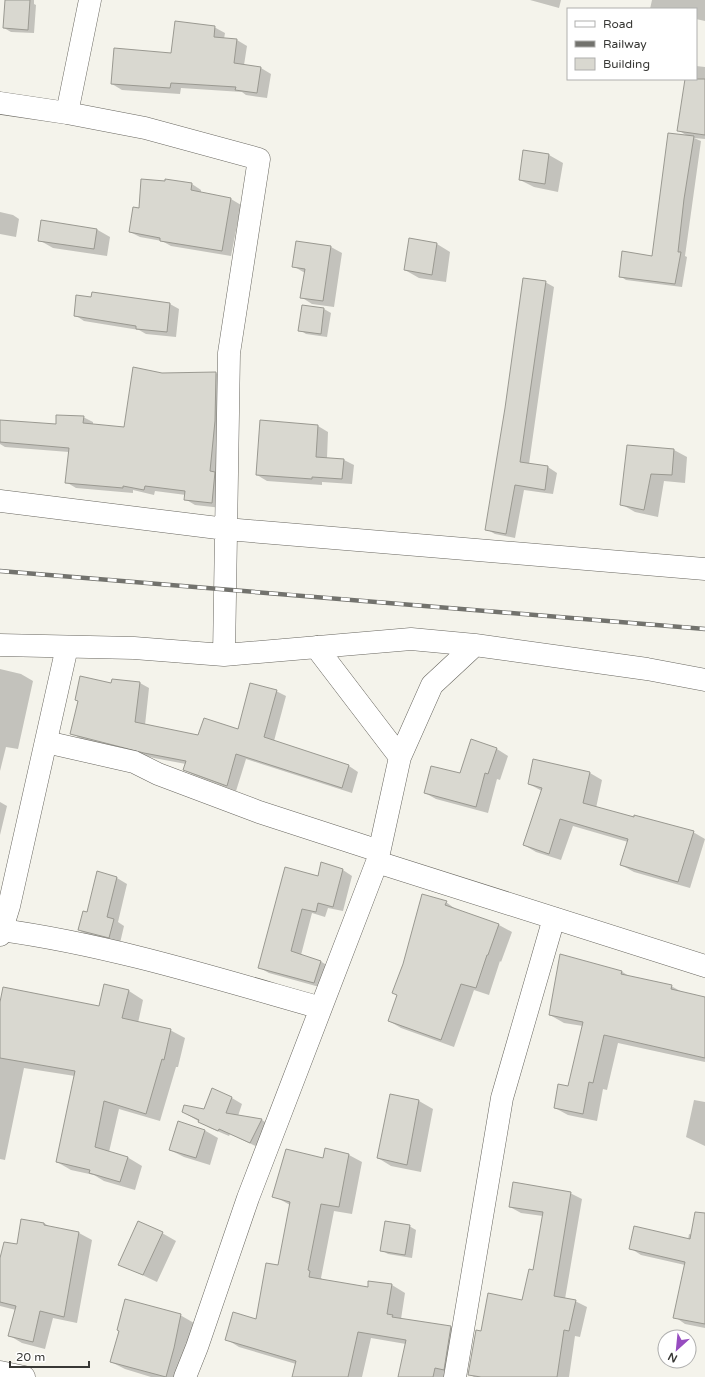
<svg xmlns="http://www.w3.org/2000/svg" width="705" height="1377" font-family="'Varela Round',sans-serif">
<rect width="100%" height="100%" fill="#f4f3eb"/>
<path fill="#0003" d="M6,0H34V4L36,5L34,33L11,32L4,28Z
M530,0H561L559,8Z
M652,0H705V21L696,19V9H650Z
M214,27L225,33L224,39L237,40L247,46L244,65L261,68L271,74L267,98L246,95L242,92L181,88L180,94L122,90L112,84L172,54Z
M696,66L705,67V139L694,138L701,141L685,256L687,257L682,287L626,280L620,276L653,257L689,137L678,130L686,79H696Z
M524,151L549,155L563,163L558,192L534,187L520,180Z
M192,184L201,190V193L231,199L241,205L231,256L171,246L162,241L140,237L130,232Z
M0,212L13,215L19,219L16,237L0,234Z
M96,229L110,237L107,256L53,248L39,240Z
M296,242L331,247L342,253L334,307L312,304L301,297L305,273L293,266Z
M437,244L450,252L446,282L419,278L405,270Z
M545,282L554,287L529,464L548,467L557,473L553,494L524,490L515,538L495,534L486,529Z
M170,304L179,309L176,337L146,334L139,330L84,321L75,315Z
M303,306L324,309L331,313L327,337L306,334L300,330Z
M216,373L226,379L222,508L195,505L185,499L186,495L155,491L154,495L133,490V493L76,488L66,482L69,452L5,447L0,444V421L57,425L83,417L93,422V425L125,428L162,374Z
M318,426L328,432L327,458L344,460L354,465L352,484L322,482V485L267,481L257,475Z
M674,450L687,457L685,483L664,481L658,517L635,512L621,504Z
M0,669L21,674L33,681L18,749L6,747L0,771Z
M140,683L149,688L145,725L199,736L239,730L276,691L286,696L274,741L349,766L358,772L352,793L246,759L236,791L194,775L184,770L186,764L154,758L81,739L72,733L112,684Z
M472,740L497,749L508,756L500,780L497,779L488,813L436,799L425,793L460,774Z
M534,760L590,773L602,780L596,808L693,832L705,839L690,888L634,872L621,865L628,842L573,826L561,860L536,852L524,845L542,791L529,784Z
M0,802L7,806L0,835Z
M322,864L343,870L352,876L343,911L328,908L325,917L312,913L301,955L320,961L330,967L323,988L269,973L260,968L318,877Z
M98,873L117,878L127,884L118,922L124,926L120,943L89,936L79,930L87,913Z
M446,902L458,911L499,925L512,932L501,962L500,961L489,995L474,990L454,1047L401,1028L389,1021Z
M621,971L632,978L671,986L684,993L705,998V1062L618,1043L607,1090L603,1089L597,1121L568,1115L555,1108L569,1087L583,1026L564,1023L550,1015Z
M105,985L129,991L143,1000L138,1023L170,1030L185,1038L178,1067H176L160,1121L119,1109L109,1152L127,1157L142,1166L135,1190L104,1181L94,1175L71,1170L57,1162L75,1076L24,1068L5,1160L0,1159V1009L100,1007Z
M391,1095L419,1101L433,1109L421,1172L391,1166L378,1158Z
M232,1098L242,1104L238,1116L262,1120L272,1126L262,1149L230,1134L229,1136L210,1128L183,1112L204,1110Z
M694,1100L705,1102V1146L686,1137Z
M204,1130L218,1138L210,1165L184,1157L170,1150Z
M325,1150L349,1155L362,1162L352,1214L334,1211L321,1278L323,1280L368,1288L369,1282L392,1285L405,1293L401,1319L451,1327L464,1334L447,1377H399L406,1344L371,1338L362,1377H293L296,1364L239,1347L226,1339L257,1320L279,1266L290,1205L274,1196L323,1160Z
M570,1193L582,1199L565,1299L575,1301L587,1307L580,1337L575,1336L569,1377H474L469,1374L482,1332L523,1301L534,1272L543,1216L521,1213L510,1207Z
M44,1223L50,1227L79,1233L92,1240L77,1323L53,1318L45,1349L22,1343L10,1336L16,1310L0,1306V1263Z
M409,1226L416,1230L412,1258L388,1254L381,1250Z
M162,1233L176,1241L157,1282L119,1264Z
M689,1234L705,1238V1328L685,1324L675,1317L685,1265L641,1255L630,1248L688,1240Z
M180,1315L194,1323L182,1377H151L125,1369L111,1362L120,1331Z"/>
<path fill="#d9d8d0" stroke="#9a9991" d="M5,0H30L28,30L3,28Z
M175,21L215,26L214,37L237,39L234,63L261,67L257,93L235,90L236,87L171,83L170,88L111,84L114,48L171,53Z
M685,79H705V135L677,131Z
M668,133L694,136L684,199L678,252H681L675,284L619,277L622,251L652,256Z
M523,150L549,154L545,184L519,180Z
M141,179L165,181V179L192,183L191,190L231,198L222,251L160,241V238L129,232L133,207L139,208Z
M41,220L97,229L94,249L38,241Z
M409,238L437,243L432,275L404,270Z
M296,241L331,246L323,301L300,298L305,269L292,267Z
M523,278L546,281L520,462L548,466L545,490L515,485L506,534L485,530L505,408Z
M92,292L170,303L167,332L136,329V326L74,316L76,295L91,297Z
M302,305L324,308L321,334L298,331Z
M133,367L162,373L216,372L215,421L210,471L215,472L212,503L184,500L185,491L145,486L144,490L123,486V488L65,483L69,448L0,442V420L56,424V415L84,416L83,423L124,427Z
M260,420L318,425L316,457L344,459L342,479L312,477V479L256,475Z
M627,445L674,449L672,475L651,474L644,510L620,505Z
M80,676L111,683L112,679L140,682L135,722L198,735L204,718L238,729L250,683L277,690L264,737L349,765L342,788L236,754L227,786L183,770L186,761L144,753L70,734L78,701L75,700Z
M471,739L497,748L488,774L485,773L476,807L424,793L431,766L460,773Z
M533,759L590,772L583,803L634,817V815L694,831L678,882L620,865L628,839L560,819L549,854L523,845L542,788L528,784Z
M321,862L343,869L333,907L318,903L316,912L302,909L291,951L321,961L314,983L258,968L285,867L318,876Z
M97,871L117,877L107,917L114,919L109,938L78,930L83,911L87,912Z
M422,894L447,901L445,905L499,924L488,955H487L476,988L461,984L441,1040L388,1021L397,995L392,993L403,964Z
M560,954L622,971L621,974L672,985L671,989L705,997V1058L604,1035L593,1083L589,1082L583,1114L554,1108L558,1084L568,1086L583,1022L549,1015Z
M104,984L129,990L122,1018L171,1029L164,1060L162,1059L146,1114L104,1101L95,1147L128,1157L120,1182L89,1173L90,1170L56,1162L75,1071L0,1058V1002L3,987L99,1006Z
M212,1088L232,1097L226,1113L262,1119L250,1143L219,1129L218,1131L198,1122L199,1120L182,1112L184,1105L204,1109Z
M390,1094L419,1100L407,1165L377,1158Z
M178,1121L205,1130L196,1158L169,1150Z
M325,1148L349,1154L339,1207L321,1204L308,1270L310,1271L309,1277L368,1287V1281L392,1284L387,1314L393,1315L392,1317L451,1326L444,1370L435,1368L433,1377H398L406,1340L358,1332L348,1377H292L296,1361L225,1340L233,1312L256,1319L266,1263L278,1265L290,1202L272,1197L286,1149L323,1158Z
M513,1182L571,1192L554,1296L576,1300L569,1331L564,1330L557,1377H481L468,1375L476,1330L481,1331L488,1293L522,1300L529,1269L533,1270L543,1212L509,1207Z
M695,1212L705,1213V1324L673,1318L685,1262L629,1249L634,1226L690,1239Z
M21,1219L44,1223V1225L79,1232L64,1317L40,1311L33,1342L8,1336L16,1306L0,1302V1258L4,1242L17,1244Z
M138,1221L163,1232L143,1275L118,1265Z
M385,1221L410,1225L405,1255L380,1251Z
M125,1299L181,1314L174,1348L166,1377L110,1362L119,1331L117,1330Z"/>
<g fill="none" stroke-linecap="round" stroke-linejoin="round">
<defs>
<path id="minor" d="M0,103L67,113L145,128L259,159L229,353L224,655
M67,113L90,0
M0,501L226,529L705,569
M0,645L134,648L224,655L411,639L475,645L647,669L705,680
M46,742L134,762L158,774L259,812L379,851
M400,757L432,685L475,645
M377,862L705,966
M1,930C110,945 215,978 321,1008
M0,935L9,906L67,647
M0,1372L24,1377
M185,1377L197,1347L248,1198L377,862L400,757L316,647
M455,1377L502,1098L554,918"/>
</defs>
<use href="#minor" stroke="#696760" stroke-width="23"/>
<use href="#minor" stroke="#fff" stroke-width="22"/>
<defs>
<path id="rail" d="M0,571L705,629"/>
</defs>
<use href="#rail" stroke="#72726d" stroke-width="4.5"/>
<use href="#rail" stroke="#fff" stroke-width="3" stroke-dasharray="9" stroke-linecap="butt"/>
</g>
<rect x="567" y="8" width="130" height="72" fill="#ffffff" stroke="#afafae"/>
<rect x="575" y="21" width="20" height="6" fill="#ffffff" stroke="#afafae"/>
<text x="603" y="28" font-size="12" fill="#383835">Road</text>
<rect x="575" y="41" width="20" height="6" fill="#72726d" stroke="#afafae"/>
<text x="603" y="48" font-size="12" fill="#383835">Railway</text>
<rect x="575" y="58" width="20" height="12" fill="#d9d8d0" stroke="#afafae"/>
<text x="603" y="68" font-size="12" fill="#383835">Building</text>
<g transform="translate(677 1349) rotate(207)"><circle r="19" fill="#ffffff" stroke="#afafae"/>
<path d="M0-3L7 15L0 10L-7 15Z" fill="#974dc0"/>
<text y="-6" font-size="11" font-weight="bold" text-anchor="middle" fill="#383835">N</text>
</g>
<path d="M10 1361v6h79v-6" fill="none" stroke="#383835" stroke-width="2"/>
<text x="16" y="1361" font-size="12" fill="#383835" stroke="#ffffff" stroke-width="3" paint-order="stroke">20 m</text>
</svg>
